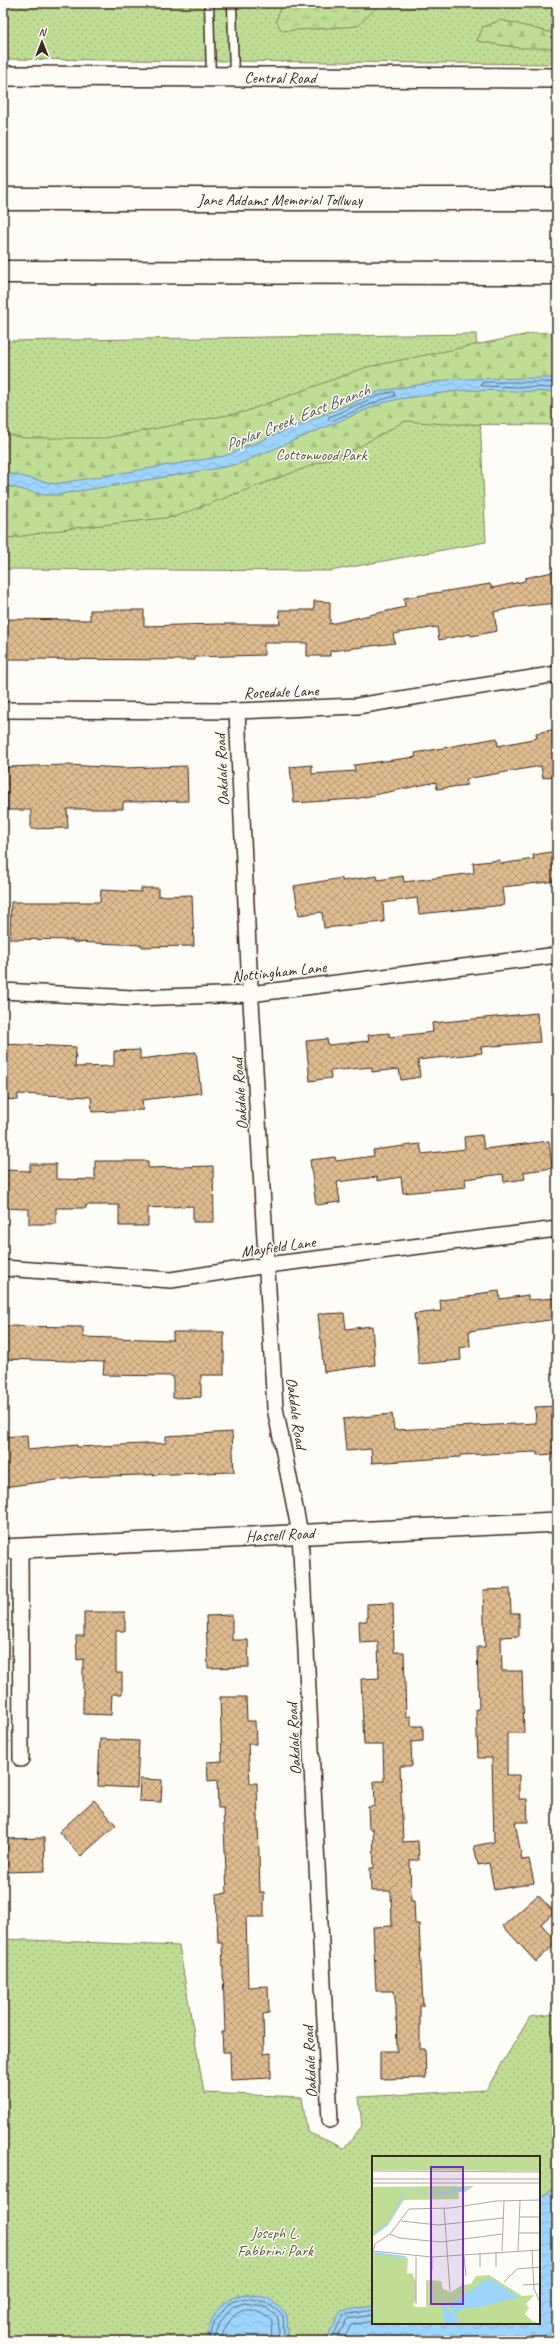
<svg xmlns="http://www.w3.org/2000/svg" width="560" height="2344" font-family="Caveat,sans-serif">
<defs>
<pattern id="green-dots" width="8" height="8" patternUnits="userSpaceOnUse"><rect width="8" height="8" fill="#c0dd95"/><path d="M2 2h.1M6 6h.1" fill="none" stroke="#a6be80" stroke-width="1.8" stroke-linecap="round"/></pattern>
<pattern id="forest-firs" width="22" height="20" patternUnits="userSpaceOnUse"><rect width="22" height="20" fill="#c0dd95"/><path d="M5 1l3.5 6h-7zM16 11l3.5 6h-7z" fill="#a6be80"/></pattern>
<pattern id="wetland-marsh" width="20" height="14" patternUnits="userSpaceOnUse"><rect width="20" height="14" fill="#c0dd95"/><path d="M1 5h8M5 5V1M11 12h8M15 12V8" fill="none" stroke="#a6be80"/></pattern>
<pattern id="water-waves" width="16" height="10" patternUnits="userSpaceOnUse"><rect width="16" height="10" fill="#9cd4fc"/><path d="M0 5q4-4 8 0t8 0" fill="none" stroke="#87b6d8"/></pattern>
<pattern id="building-cross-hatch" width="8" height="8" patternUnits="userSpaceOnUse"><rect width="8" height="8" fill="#dfbc90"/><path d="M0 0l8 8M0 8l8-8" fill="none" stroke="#b69975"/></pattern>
</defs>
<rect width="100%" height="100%" fill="#fdfcf7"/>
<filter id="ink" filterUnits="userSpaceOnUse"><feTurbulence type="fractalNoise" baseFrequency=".025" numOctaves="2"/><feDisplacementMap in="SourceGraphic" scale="8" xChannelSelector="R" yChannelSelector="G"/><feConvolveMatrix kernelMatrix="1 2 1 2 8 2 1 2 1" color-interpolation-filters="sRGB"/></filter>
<g filter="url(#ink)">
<path fill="url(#green-dots)" stroke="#7e845a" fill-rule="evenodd" d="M3,3H557V64L3,59Z
M476,334L486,542L330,571L3,569V341Z
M3,1939L179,1946L204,2093L302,2097L307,2132L344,2148L362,2126L359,2097L486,2090L530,2017L557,2014V2341H3ZM373,2157H539V2323H373Z"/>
<path fill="url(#forest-firs)" stroke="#7e845a" d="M501,20L557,34V48H519L477,41L483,27Z
M557,332V425L445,424L405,421L353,450L174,517L75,528L9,538L3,536V433L24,438H105L244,412L367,367L534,333Z"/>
<path fill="url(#wetland-marsh)" stroke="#7e845a" d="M282,3H381L358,26L282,31L276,21Z"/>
<path fill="url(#water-waves)" stroke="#7590a3" d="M557,378V392L465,390L399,399L382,403L241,463L225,467L55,495H44L3,485V472L55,484L224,456L381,391L454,379Z
M557,2184V2341H326L340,2311L373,2306V2323H539V2200Z
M245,2294L269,2298L287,2314L288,2333L286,2341H205C212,2315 217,2301 245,2294Z"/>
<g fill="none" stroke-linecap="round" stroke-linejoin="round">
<path stroke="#626e77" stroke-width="1" d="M557,382H483L481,384L482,386L557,388
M394,392L395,396L381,400L331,421L328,420L329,417L382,394Z
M209,2341L215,2320L231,2302L245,2298L266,2302L283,2315L284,2332L282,2341
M214,2341L220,2322L234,2306L245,2303L264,2306L278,2318L279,2332L277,2341
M220,2341C229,2313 246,2298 272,2321L271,2341
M331,2341L343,2315L373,2310
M336,2341L347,2319L373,2315
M343,2341L351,2325L373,2321"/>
</g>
<path fill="url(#building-cross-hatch)" stroke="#3b2a1e" d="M557,571V603L517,607L494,612L497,631L471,636L470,634L439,640L437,627L393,634L395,643L330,651V656H307V643H264V655L195,657V660L3,659V619L90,620V610H144V626L217,624H280L279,610H314V601L330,602V624L405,607L404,598L490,584L492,588L525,581V578Z
M557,729V775L543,778L541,766L466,779L467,785L437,789L436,782L355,799L294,803L290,767L312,765V774L355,771L354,765L416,757L415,753L497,738L498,746L537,738L536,733Z
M67,765L123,768L187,766L188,801L123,802V809H67L68,828L31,829V810H8L7,767Z
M557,851V881L502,887L504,905L419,914L417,898L383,903L384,922L324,928L322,912L299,915L294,886L342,878V881L377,876L378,880L403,876L404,882L474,873L473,863L500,860V864L534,859L533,855Z
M141,888H158V896L192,895L194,946L142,947V945L73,942V940L10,939L11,902H100L101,890L141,892Z
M537,1013L540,1042L481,1047L482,1053L418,1060L420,1077L401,1080L399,1069L372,1072V1067L330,1071L331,1078L310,1081L306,1041L327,1039L328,1045L369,1041L368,1035L389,1033L390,1037L433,1032L432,1023Z
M3,1044L76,1047L75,1067L114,1066V1051L140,1050V1059L196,1052L201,1093L142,1100L143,1110L92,1112L91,1097L18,1094V1100L3,1099Z
M482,1135L484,1149L549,1141L552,1168L524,1172L525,1179L504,1182L503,1174L465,1179L466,1187L403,1193L401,1177L377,1181V1177L337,1182L340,1202L316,1205L310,1160L335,1157L336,1161L374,1156L373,1150L420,1144L422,1154L465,1149L464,1137Z
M95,1161H148V1168L213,1166L214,1222H193V1206L148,1208V1226H119V1205H86V1208H56V1224H29V1209L3,1208V1170L30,1171V1164H56V1179L95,1180Z
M499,1291L500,1299L528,1295V1300L557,1298V1319L469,1331L470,1346L460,1348L461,1360L419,1364L414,1314L441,1311L440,1300L476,1296V1294Z
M344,1313L346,1329L372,1326L375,1365L324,1372L318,1314Z
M3,1326L83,1327V1337L173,1340V1332H224V1375H201V1397L173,1398V1376L103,1375L104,1362L3,1359Z
M557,1406V1454L537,1455V1452L460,1455V1457L372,1463L371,1449L346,1451L343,1419L392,1414L394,1430L536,1423L535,1407Z
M232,1432L234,1472L80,1477L3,1487V1437L27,1435L28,1450L77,1445V1447L166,1443V1436Z
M510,1589L511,1613H519V1636L501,1637L502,1671H522L524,1733H507V1775H519V1799H527L528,1822H515L522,1860L529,1859L534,1883L494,1890L489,1863L478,1865L474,1846L494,1842L492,1758H478L476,1709H479L477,1647H485L483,1590Z
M393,1603L394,1652H404L406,1717L411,1716V1726H423V1741L411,1742L412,1766H400L403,1842L418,1841L419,1860H410L411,1901H414L415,1924H419L423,2006H420V2049H425L426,2078L380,2079V2051H397L396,2007L394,1991H376L373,1927L392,1926L391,1891H371L370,1868H374L373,1829H369L368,1807L375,1806L374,1781H384L383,1745H364L361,1679L379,1678L378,1642L360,1643L359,1621H367V1604Z
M84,1612H125V1631H116V1673H122V1694H112L111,1715L83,1714V1659L77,1660L76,1636H84Z
M232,1615V1640H248L249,1667L208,1668L206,1616Z
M220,1697H246L247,1721H255L256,1744H248L250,1783H257L260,1892H264V1917H246L248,1987L268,1986L269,2013L263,2014L264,2054L271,2053V2078L231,2080L230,2052H223L222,2032H225L222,1943H218L216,1894L227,1893L223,1808H218L217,1780L208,1781L207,1762L222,1761Z
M100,1739L139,1741L137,1788L98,1786Z
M140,1779L162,1780L161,1802L139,1801Z
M94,1800L116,1825L81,1856L59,1832Z
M44,1838L45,1871L3,1872V1839Z
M538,1895L554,1912L541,1924L557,1942L536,1962L503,1926Z"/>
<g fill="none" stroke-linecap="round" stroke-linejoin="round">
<defs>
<path id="service" d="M209,3L211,77
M232,3L234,77"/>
<path id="minor" d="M3,710L237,711L357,706L557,674
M237,711L249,968L275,1408L300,1533L330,2120
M3,991L132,998L250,994L557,955
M3,1268L171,1280L267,1265L557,1229
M20,1549L21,1759"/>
<path id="tertiary" d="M3,76L557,78
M3,1549L557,1522"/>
<path id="motorway" d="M3,199H557
M3,272L557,273"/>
</defs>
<use href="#service" stroke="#3b2a1e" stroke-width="11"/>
<use href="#minor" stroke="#3b2a1e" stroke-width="18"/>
<use href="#tertiary" stroke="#3b2a1e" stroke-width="22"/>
<use href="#motorway" stroke="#3b2a1e" stroke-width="25"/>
<use href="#service" stroke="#fdfcf7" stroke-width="8"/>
<use href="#minor" stroke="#fdfcf7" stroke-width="15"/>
<use href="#tertiary" stroke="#fdfcf7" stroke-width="19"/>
<use href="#motorway" stroke="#fdfcf7" stroke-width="22"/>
</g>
</g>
<g text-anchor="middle" stroke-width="3" stroke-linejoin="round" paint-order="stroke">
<g font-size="16" fill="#3b2a1e" stroke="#fdfcf7">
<text x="280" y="83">Central Road</text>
<text x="280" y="205">Jane Addams Memorial Tollway</text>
<text transform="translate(281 691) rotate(-2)" y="6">Rosedale Lane</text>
<text transform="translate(221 770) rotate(-93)" y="6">Oakdale Road</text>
<text transform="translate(279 971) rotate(-6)" y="6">Nottingham Lane</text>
<text transform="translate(239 1094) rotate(-94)" y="6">Oakdale Road</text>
<text transform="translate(278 1246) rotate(-8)" y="6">Mayfield Lane</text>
<text transform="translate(297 1413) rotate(82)" y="6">Oakdale Road</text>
<text transform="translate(280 1534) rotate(-3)" y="6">Hassell Road</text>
<text transform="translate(293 1739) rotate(-93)" y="6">Oakdale Road</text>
<text transform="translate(309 2062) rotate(-93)" y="6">Oakdale Road</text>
</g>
<g font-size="16" fill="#5c573c" stroke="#fdfcf7">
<text x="321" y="460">Cottonwood Park</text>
<text x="275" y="2238">Joseph L.<tspan x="275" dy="18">Fabbrini Park</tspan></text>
</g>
<g font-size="17" font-style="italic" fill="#535456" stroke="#fdfcf7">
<text transform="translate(297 417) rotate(-22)" y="6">Poplar Creek, East Branch</text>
</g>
</g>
<g transform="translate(372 2156)">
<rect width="168" height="168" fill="#fdfcf7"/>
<path d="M0,0H168V15L0,14ZM86,30L87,43L31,44L16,69L0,81V31ZM0,97L36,102L35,118L40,117L44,126V144L41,149L43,151H54V124L69,125L71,133L79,136L90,129L99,128L104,120L117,119L150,140L162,139L154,148L157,152L153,158L161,166L163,165L166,168H0Z" fill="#c0dd95"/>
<path d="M42,0L60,3V10L55,11L54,14H43ZM121,0H127V5L134,0L138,7L134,15H109L114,12ZM18,2L16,14H0V11L8,10ZM90,30H102L93,36H82L59,42L43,35L37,36L16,69L0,81V73L12,64L29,36L36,31H45L65,37Z" fill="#c0dd95"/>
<path d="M24,0H35V6L43,8V14H20ZM83,0H88L79,12L75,13ZM145,146L148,147L151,158L137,165L132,159L137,149Z" fill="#c0dd95"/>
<path d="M15,40L24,45L16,58L8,54ZM101,156L108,158L105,168L88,167L91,160Z" fill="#c0dd95"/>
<path d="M99,30L94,34L62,40L38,34L31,40L21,59L16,68L11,73L5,76L0,77L15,68L30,39L37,33L62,39ZM119,123L147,141L109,151H97L88,154L87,157L78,154V146H82L113,124ZM74,145L75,153L86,160L84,168H72L70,148Z" fill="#9cd4fc"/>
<path fill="none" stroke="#9cd4fc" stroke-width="2" d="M0,97L34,101"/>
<path fill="none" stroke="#afa8a0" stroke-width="1" d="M0,15L168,16M0,23H168M0,27H168M72,52L78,135M148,61H168M29,65L66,69L131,62M147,77H168M18,78L27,82L69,86L130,78M160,94L162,133L168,146M0,95L60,101L168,94M1,95L3,88L18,78L37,53L79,52L124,45L168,44M130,95L132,45M146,95L148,45M124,96V111M108,97V111M92,100L94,120M44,101V148M60,101V114M132,126L145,113L168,111M151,129L168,128"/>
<path fill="#7b2cbf" fill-opacity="0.15" stroke="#7b2cbf" stroke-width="2" d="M59,11H91V148H59Z"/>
<rect width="168" height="168" fill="none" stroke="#3b2a1e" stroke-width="2"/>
</g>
<rect width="560" height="2344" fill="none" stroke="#fdfcf7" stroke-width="16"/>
<rect x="8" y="8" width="544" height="2328" fill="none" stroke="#3b2a1e" stroke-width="1.5" filter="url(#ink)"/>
<g transform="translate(42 42)" stroke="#fdfcf7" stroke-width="3" paint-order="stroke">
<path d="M0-3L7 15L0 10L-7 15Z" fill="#3b2a1e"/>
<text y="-6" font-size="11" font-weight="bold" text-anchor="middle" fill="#3b2a1e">N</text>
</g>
</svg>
